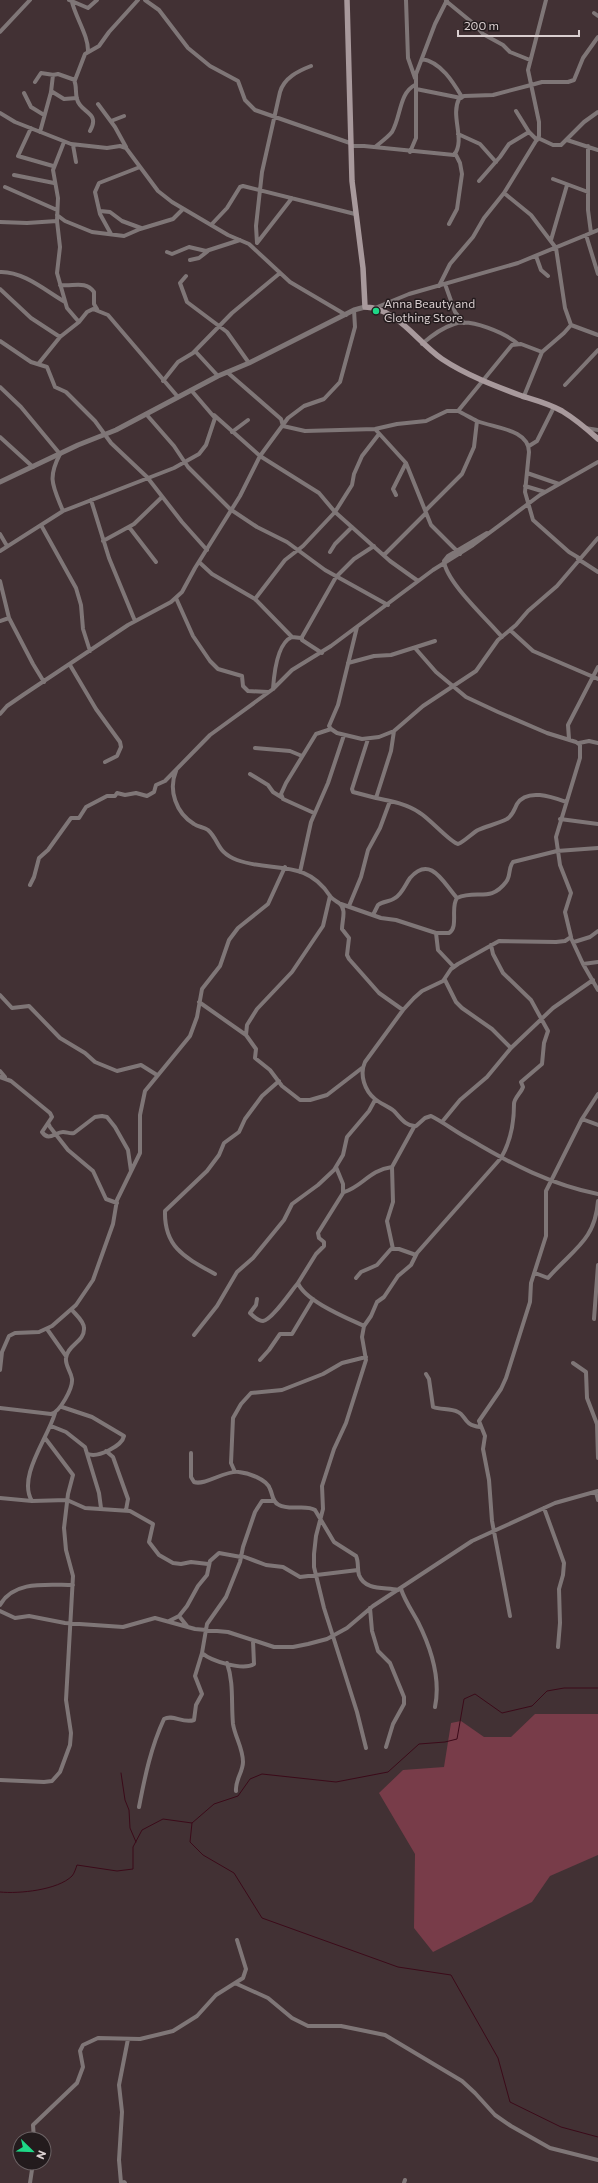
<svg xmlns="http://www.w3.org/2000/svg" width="598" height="2183" font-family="Commissioner,sans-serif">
<rect width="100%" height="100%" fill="#423134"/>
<path fill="#783c49" d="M535,1714H598V1855L550,1876L532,1902L433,1952L414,1928L415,1854L379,1793L403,1770L444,1767L451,1723L461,1721L484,1737H511Z"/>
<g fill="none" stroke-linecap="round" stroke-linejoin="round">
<path stroke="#3b0a19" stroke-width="1" d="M121,1773L125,1800L129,1810L130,1828L136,1842
M192,1823L190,1842L203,1855L234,1873L262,1918L398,1967L451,1975L498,2058L510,2102L561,2127L598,2137
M0,1892C19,1894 58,1890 72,1876C74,1874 76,1868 77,1865L117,1871L133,1869V1847L142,1830L163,1819L192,1823L214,1804L238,1796L250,1779L262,1774L336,1782L388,1772L419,1744L445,1742L457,1739L464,1699L475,1694L502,1713L532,1706L547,1691L564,1688H598"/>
<path stroke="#7f7677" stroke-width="4" d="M69,0L88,8L97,0
M145,0L159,10L188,48L210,66L238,81L245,100L255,110L350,143
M406,0L408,58L415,78
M446,1L474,24L483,34L503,45L510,52L530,60
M72,2C76,18 89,37 88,52
M594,13L598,16
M0,32L30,0
M422,59C441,62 453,82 462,97
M74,80C77,86 75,92 77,99C80,113 101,112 90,131
M35,82L41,73L54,75
M531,85L542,82H568L574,80L583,58L598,37
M416,89L461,98
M51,91L64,99L77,98
M24,93L31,107L44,115
M98,104L115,127L126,147
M516,111L529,132L537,140
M0,113L15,122L71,144L107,148L120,146L126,148L158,191L172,202L228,235L249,244L290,282L346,315
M111,121L124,116
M31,128L18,156L53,166
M40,132L51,92L53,75L58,74L75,80L85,54L99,46L109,32L138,0
M458,134L480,144L496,162
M538,138L553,145H561L584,122L598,112
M567,140L598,150
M64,142L53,170L58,198L57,221L60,247L57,273L67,308L79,322L87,312L93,309L108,315L178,397
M73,145L76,162
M351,146H364L454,155C466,140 450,116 459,99L464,96L493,95L531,85
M588,146V210L591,233
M375,147C381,142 387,138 392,132C401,117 399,93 415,85
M410,152L416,138V74L435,24L447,0
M14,175L54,183
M553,179L588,192
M479,181L500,157L509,144L529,132
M5,187L57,210
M504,193L531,215L556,248L565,308L571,325L598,335
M100,211L110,212L122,221L141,228
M57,215L65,221L92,232L124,236L140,229L173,219L183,209
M0,222L27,223L57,221
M449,224L457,209L462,174L460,163L455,153
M211,225L227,208L240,187L243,186L355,214
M111,234L100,214L95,192L99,183L140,167
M586,235L598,274
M551,240L567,185
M257,243L256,226L262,172L280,92C284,78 298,71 311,66
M257,243L292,198
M167,252L172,254L189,247L206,251L240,240
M536,256L541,270L548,276
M190,260L199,258L208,251
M0,272C23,271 46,291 65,302
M186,276L180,283L187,302L227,332L249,363
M445,284L455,312L464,323
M60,285C73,287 85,280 94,292V304L97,309
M439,286L450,264L473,237L484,218L504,193L539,136V122L528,70L546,0
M0,289L31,318L60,337
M375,308L409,294L518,263L598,230
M0,341L31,362L47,367L55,387L66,392L95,421L111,443L147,477L182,522L207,550
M422,344C431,336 442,328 454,324C471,318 505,333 518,344
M195,351L218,376
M39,363L60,337L79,322
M227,372L281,419L283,426L305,431L375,429L397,424L426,421L447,411H458L512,345L521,344L542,352
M163,381L178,362L193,353L232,313L280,273
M565,385L598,350
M0,387L21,407L60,454C47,479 53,486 63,511
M524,396L542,352L564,333L571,325
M458,411C464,414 471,418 477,421C494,428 529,429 529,452L525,492L533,520L569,552L579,558
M146,414L174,446L188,467L230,509L257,527L287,542L325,570L388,605
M214,415L260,456L319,493L335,512L390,561L418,581
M585,428L598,430
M375,429L406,463L431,525L460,554
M232,432L248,420
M0,437L33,467
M529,446L537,441L554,407
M527,473L559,484
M525,486L545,492
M396,495L393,489L406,463
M91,500L109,558L135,621
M426,510L462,474L474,447L477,421
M41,525L76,588L81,605L83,629L90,651
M129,527L156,562
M487,533L448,556L444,561C446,582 487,619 502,637
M0,534L7,546
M103,541L134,524L162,497
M0,551L63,511L174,468L199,454L206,445L215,418L191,390
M330,552L335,544L352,527
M384,555L426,513
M578,559L598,572
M199,562L212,574L255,599L292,637
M0,581L9,618L33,664L44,682
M176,598L193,636L210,661L218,669L242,676L243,686L248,691L268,692
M255,599L285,560L303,546L335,512L352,485L354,474L362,456L379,434
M0,621L9,618
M357,627L338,705L329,726L331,729L337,733L362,739L379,737L394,731L423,706L476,671L498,640L516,625L528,611L557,586L598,538
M510,630L533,651L598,679
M415,648L436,672L466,697L498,712L547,733L576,742L580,745V758L556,837L560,865L571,893L565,912L571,937L565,941L556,942L499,941L458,964L451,969L443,981L422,991L414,998L403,1010L365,1062C359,1075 365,1091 375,1099C381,1104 388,1106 394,1111C400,1117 406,1127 416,1126L425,1118L431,1116C445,1123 457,1133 471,1140C511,1164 552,1185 598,1194
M322,653L302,640V637L336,577L354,559L374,546
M348,663L374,656L391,655L435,641
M70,665L96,709L120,742L121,747L117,756L105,762
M273,689C274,674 277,643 292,637L301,638
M0,714L7,706L23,695L128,625L171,602L182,592L195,568L240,496L260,456L288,418L304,406L324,399L340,382L355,327L354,310
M368,739L352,789L353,792L376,798L391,751L394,731
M569,739L568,725L598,667
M579,743L589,741L598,743
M255,748L290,751L302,756
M176,771C168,790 176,813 194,824C198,827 204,827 208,830C220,841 216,852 237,860C272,873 306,858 330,896C332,899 336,901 339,903C347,909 342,920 342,929L349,938L347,955L349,959L379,993L403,1010
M250,774L268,785L273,792L281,797
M376,798C391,801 407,804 420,813C430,819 451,843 458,844C465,841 471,834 478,830C487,826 497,824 507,819C513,815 514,810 517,804C527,788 552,797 566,802
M314,813L283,799L281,794L286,783L316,734L331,729
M560,819L598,824
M300,872L311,822L328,783L344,735
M30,885L34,877L39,858L48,850L71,818H79L86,807L107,796H115L117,793L125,795L136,793L147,796L154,792L156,785L165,781L210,735L273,689L292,670L331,646L433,570L473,545L540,495L598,462
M330,896L323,926L292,972L257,1009L247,1025L246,1035L256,1049L255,1058L270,1070L282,1086L300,1100H310L327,1095L362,1068
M341,904L381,918L396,920L436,933H449C459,927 450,907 457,898C477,889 490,903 506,882C511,876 508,868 513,862L557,851L598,848
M349,906L361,877L368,850L380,828L390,801
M373,915L378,905C383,901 390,902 395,898C402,894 405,885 410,878C431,854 444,884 457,898
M436,933L438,950L454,967
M571,938L583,964L598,990
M574,942L590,937L598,931
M583,964L598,962
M445,980L456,1002L462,1008L492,1029L511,1048
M0,995L12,1008L29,1006L60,1038L85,1053L95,1062L117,1071L141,1065L157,1075
M199,1002L246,1035
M0,1071L5,1077
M0,1077L11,1081L50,1113L52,1117L48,1123L50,1127L68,1150L93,1171L106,1199L117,1203
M582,1119L598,1125
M442,1122L460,1100L487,1077L511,1048L553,1008L593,980
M48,1123L42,1132C49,1142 55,1132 63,1132C67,1132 70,1134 74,1133L95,1117L102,1116L107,1117L115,1127L128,1150L131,1171
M336,1167L343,1184V1193L318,1233L319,1238L324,1242V1246L316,1254L298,1283C305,1301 347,1318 364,1326
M344,1192C362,1187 369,1170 392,1167
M393,1249L387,1221L393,1202L392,1167L414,1127
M535,1273L548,1278C573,1249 595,1241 598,1201
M215,1274C186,1258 164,1248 165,1211L207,1171L219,1155L224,1143L239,1132L245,1119L262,1096L279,1081
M356,1278L361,1272L377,1265L391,1249H399L416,1255
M257,1299L256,1305L250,1313C253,1316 259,1321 263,1321C272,1320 291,1291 298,1283
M594,1319L598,1265
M47,1329L66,1356
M194,1335L217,1306L237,1272L253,1258L284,1220L292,1204L318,1185L334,1170L343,1155L347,1137L369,1111L375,1100
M260,1360L269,1350L280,1334H292L313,1299
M573,1363L586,1372L587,1398L597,1424L598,1458
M0,1370L2,1352L9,1336L15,1333L39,1332L52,1326L76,1305L93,1280L113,1224L117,1200L140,1153V1115L145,1091L190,1036L197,1017L202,989L220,966L229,940L238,928L268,904L285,867
M426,1374L429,1379L433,1407C441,1410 450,1408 458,1412C466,1415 463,1425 480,1427
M62,1407L92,1417L124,1436C122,1446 98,1458 88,1454
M0,1408L51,1414C60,1412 73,1388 72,1379C71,1371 65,1366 66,1358C67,1345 85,1342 84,1328C84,1321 76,1315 72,1310
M51,1426L66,1432L85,1447L99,1493L101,1508
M106,1451L113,1457L128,1499L126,1510
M191,1453V1477L194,1482C205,1486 225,1470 239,1472C248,1473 267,1479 270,1489C273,1495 272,1502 279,1505C290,1511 306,1504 315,1510L334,1542L356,1556C359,1562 357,1569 359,1575C365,1591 385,1587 398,1590
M235,1472L231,1463L233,1418L241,1404L251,1393L282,1390L323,1374L342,1363L366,1357
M596,1492L598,1500
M0,1498L32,1501L67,1500L85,1508L130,1511L153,1524L149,1542L159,1555L173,1563L181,1564L191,1562L208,1564
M32,1501C17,1477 48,1438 55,1413
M544,1508L564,1563L563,1575L559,1589L560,1623L558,1647
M242,1556L266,1565L283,1567L300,1577L358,1570
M401,1589C405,1601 412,1611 418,1622C431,1648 441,1678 435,1707
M0,1605C14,1580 47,1585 73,1585
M370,1608L372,1631L378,1651L390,1663L404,1697V1704L393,1724L386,1747
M0,1611L15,1618L29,1616L65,1623L123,1627L155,1618L195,1629L228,1632L274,1647H293L308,1644L327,1639L347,1628L373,1606L472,1541L555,1503L598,1491
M179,1616L187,1626
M510,1616L492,1521L489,1480L483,1449L485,1436L479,1421L501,1389L506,1378L530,1302L531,1283L546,1236V1191L582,1119L598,1094
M169,1621L179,1616L187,1606L198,1586L207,1575L210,1561L219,1553L241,1557
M202,1653C211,1661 243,1671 254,1664L253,1641
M227,1663C234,1683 231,1703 233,1724C235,1737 243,1748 243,1762C243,1772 235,1780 236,1791
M366,1748L357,1712L324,1608L314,1567V1554L316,1536L323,1509L322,1486L334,1449L346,1423L366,1360L362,1337L364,1326L371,1316L377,1302L384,1297L398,1276L411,1265L417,1253L501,1158C511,1141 514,1123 514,1104C514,1098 521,1093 523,1087L521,1082L542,1064L544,1043L548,1031L531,1000L503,973L493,954L491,945
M0,1780L44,1782L52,1781L60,1772L70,1745L71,1733L66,1700L73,1576L66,1550L64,1528L68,1494L73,1475L45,1438
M139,1807C145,1776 151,1747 164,1719C173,1714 183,1724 194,1720L196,1705L202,1694L195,1676L202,1653L207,1624L226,1597L240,1562L243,1547L255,1512L262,1501H274
M237,1984L268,1998L292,2018L308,2026H341L385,2035L462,2081L475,2093L495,2115L511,2126L550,2148L598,2160
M34,2139L33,2125L77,2083L83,2067L80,2051L83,2045L98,2038L140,2039L173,2031L197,2016L216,1995L243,1978L246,1969L237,1940
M124,2182L125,2183
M30,2183L33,2163
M121,2183L119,2160L122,2112L119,2085L128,2039
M404,2183L405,2180"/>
<path stroke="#7f7677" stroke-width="5" d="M0,482L78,445L116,430L218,376L249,363L354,310L365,307"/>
<path stroke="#a8999c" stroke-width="5.5" d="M347,0L352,181L363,268L365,307C397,308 417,342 442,359C466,375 495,386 522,396C535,400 550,404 562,411C575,419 587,429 598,439"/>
</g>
<circle fill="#1ed887" stroke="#231b1d" stroke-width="1.5" cx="376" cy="311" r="4"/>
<g text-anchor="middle" stroke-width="3" stroke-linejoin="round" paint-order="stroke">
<g font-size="12" fill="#dacfd0" stroke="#231b1d" text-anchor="start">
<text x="384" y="308">Anna Beauty and<tspan x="384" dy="14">Clothing Store</tspan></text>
</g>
</g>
<g transform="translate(32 2151) rotate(113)"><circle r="19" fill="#231b1d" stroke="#6c6365"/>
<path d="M0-3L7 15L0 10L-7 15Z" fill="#1ed887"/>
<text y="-6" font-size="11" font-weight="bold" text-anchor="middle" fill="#dacfd0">N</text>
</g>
<path d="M458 30v6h121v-6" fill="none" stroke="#dacfd0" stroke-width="2"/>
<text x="464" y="30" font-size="12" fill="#dacfd0" stroke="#231b1d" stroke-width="3" paint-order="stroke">200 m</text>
</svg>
